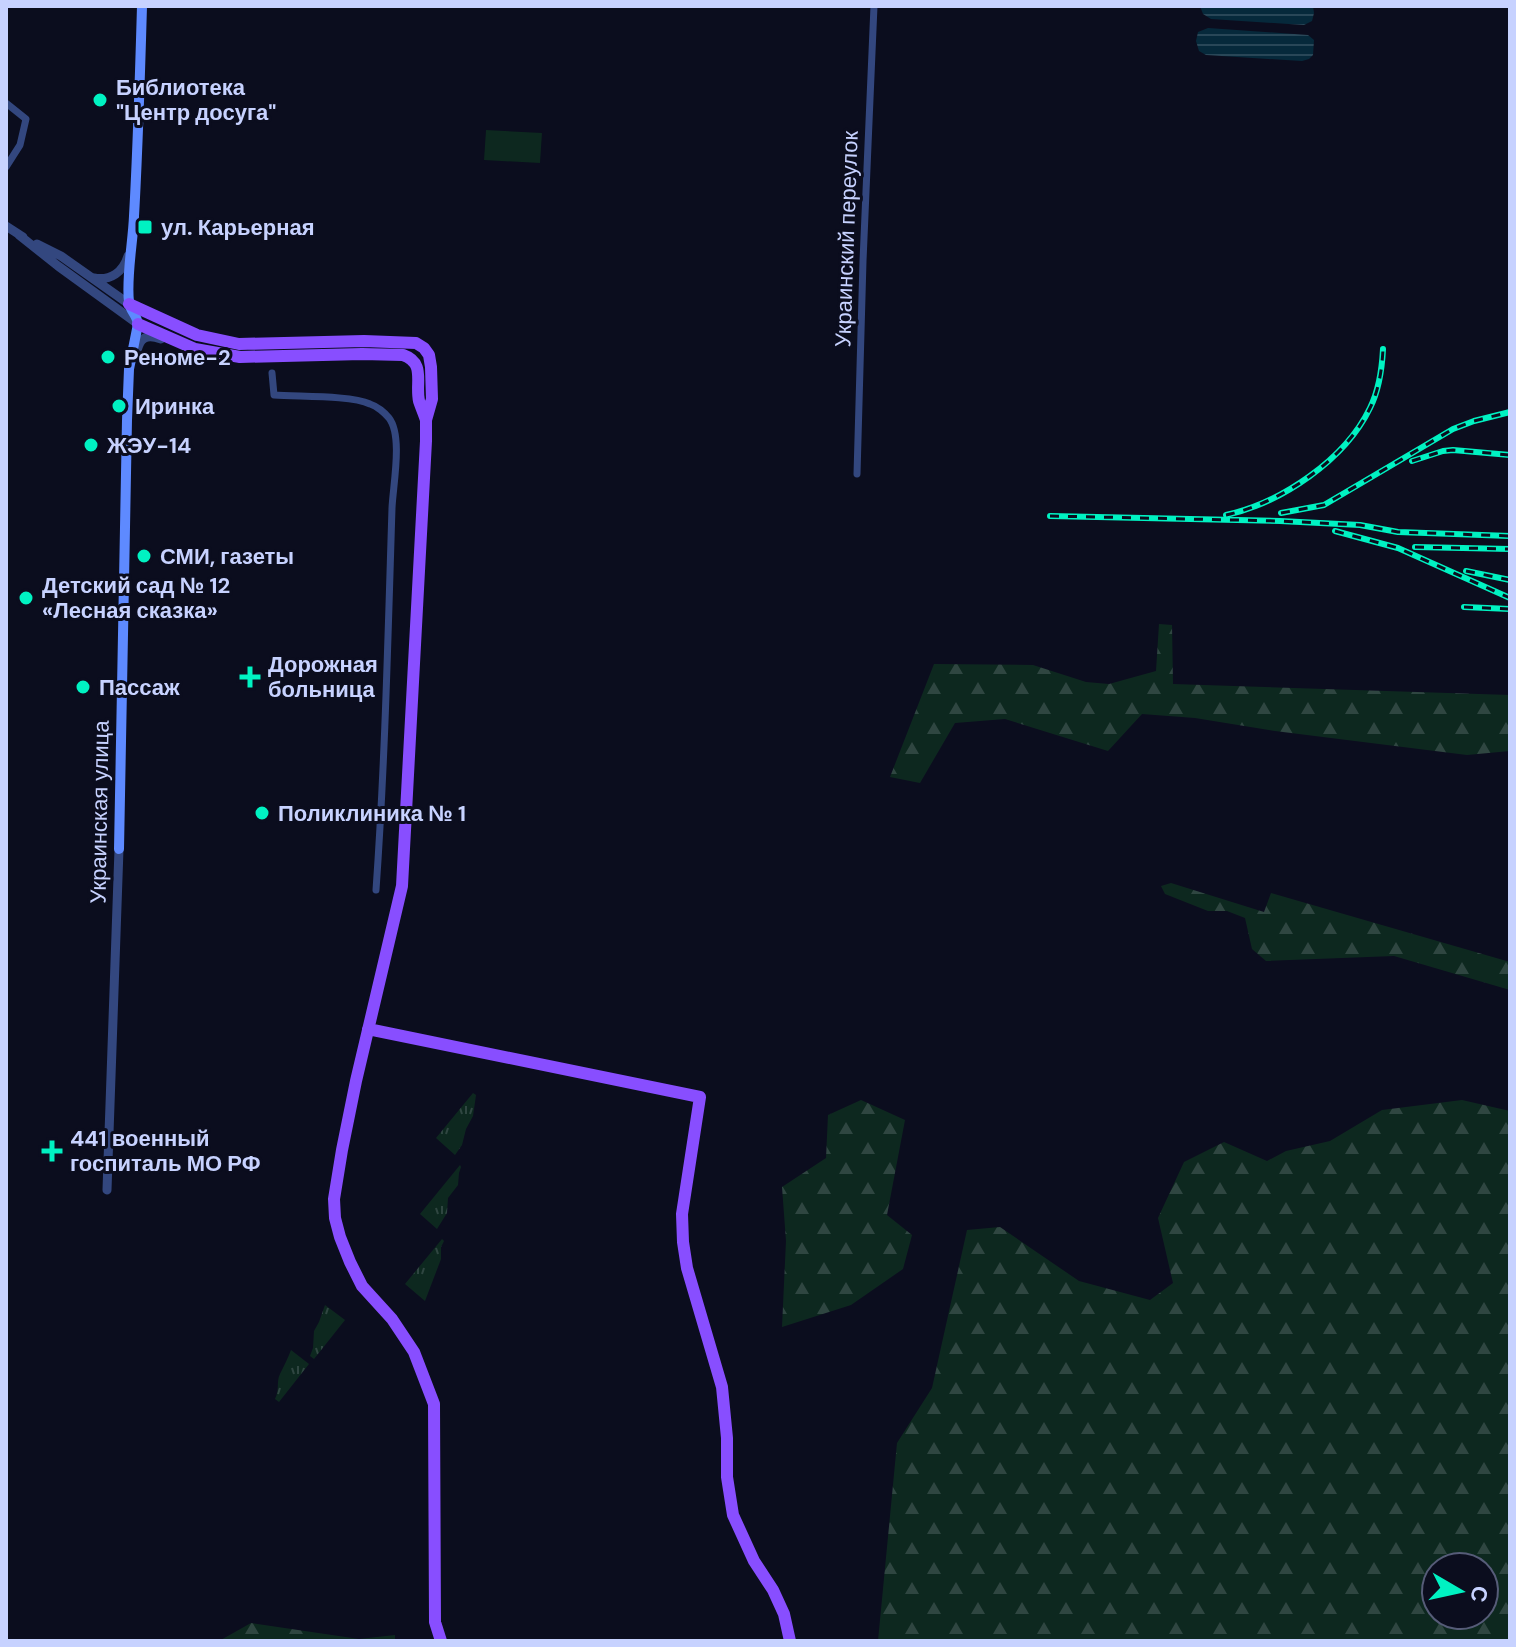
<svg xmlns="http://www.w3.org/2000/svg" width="1516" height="1647" font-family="'DM Sans',sans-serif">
<defs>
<pattern id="forest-firs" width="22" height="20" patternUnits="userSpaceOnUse" patternTransform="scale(2)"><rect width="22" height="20" fill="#0d281f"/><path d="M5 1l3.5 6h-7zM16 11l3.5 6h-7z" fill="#2f4641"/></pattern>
<pattern id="park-tufts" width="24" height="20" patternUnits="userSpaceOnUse" patternTransform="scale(2)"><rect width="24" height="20" fill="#0d281f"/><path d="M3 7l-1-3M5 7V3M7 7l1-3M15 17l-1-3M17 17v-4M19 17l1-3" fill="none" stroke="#2f4641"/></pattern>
<pattern id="water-rules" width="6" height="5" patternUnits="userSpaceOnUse" patternTransform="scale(2)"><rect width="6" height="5" fill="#06293b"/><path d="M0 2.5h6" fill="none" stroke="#294758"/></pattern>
</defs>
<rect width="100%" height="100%" fill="#0b0d1e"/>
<path fill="url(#forest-firs)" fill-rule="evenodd" d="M1159,624L1172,625L1173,684L1510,695V751L1467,755L1275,731L1195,718L1142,714L1108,751L1005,719L955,723L920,783L890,777L934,664L1033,665L1086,682L1109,684L1156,671Z
M1171,883L1264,912L1271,893L1510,962V990L1394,956L1266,961L1252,949L1245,918L1227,911H1208L1165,894L1161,886Z
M861,1100L905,1120L887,1215L912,1235L903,1269L851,1305L782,1327L786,1241L782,1187L826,1158L828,1115Z
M1462,1100L1510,1111V1641H878L897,1443L932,1388L967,1230L1000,1227L1079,1281L1150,1300L1173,1283L1158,1218L1184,1162L1224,1142L1267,1161L1286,1151L1330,1141L1382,1110ZM1484,1567V1615H1436V1567Z
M251,1623L359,1639L395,1635V1641H219Z"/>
<path fill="url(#park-tufts)" d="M473,1093L476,1095L473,1116L466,1129L462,1145L455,1155L436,1138Z
M460,1165L461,1167L459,1173L458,1185L448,1198L447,1213L437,1229L420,1214Z
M442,1239L444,1241L441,1247V1259L425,1301L405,1284Z
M325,1305L345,1320L314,1359L310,1356L313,1348L314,1331L319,1322Z
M291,1350L309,1364L279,1402L275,1399C280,1389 276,1382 280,1374C284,1366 288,1358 291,1350Z"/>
<path fill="#0d281f" d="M486,130L542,133L540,163L484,160Z"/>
<path fill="url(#water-rules)" d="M1200,6H1313L1314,13L1312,21L1304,25L1211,19L1203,14Z
M1208,28L1308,35L1314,40L1313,55L1309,59L1302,61L1206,55L1199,51L1196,41L1198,32Z"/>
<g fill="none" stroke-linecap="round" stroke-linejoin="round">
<path stroke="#33477f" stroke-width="7" d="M6,103L26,119L20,145L6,167
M272,373L274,395C298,397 350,395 370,404C377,406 385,413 389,418C403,436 393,485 392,508C388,635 385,763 376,890
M857,474L863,261L874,6"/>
<path stroke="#33477f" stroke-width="9" d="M6,226L23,237
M19,235L58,266L138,324
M37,244L61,256L129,304
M94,278C111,281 123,272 128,256
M137,351C140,337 147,334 161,339
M107,1190L119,849"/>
<path stroke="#5e8aff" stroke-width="10" d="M119,849L127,420L129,369L138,324C137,315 130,311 129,302C126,277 133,242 134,216C138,146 140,76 142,6"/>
<path stroke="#884eff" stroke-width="12" d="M129,304L197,335L239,344L364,341L416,343L424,348L429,355L431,367L432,399L426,420V441L402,886L356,1081L342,1150L334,1199L335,1218L340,1237L350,1262L362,1286L392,1319L414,1352L434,1404L435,1622L441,1641
M138,324L195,349L240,357L362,354L403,355C426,363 415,383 419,401C421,407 424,414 426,420
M368,1029L700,1097L682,1214L683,1242L687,1268L722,1387L727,1438V1477L733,1515L754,1561L773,1590L784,1614L790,1641"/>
<defs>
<path id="rail" d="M1412,461L1443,451L1453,450L1510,455
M1281,513L1324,505L1453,429L1474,421L1510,412
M1226,515C1281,503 1345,460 1370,408C1379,390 1382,369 1383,349
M1050,516L1280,521L1360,525L1398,532L1510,536
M1335,531L1398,548L1510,598
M1415,547L1510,549
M1466,571L1510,580
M1464,607L1510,609"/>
</defs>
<use href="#rail" stroke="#00f2c2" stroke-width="6"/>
<use href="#rail" stroke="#0b0d1e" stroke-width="3" stroke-dasharray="9" stroke-linecap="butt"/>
</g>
<g fill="#00f2c2" stroke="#0b0d1e" stroke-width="3">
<circle cx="100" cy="100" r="8"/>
<rect x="137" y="219" width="16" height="16" rx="4"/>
<circle cx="108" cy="357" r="8"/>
<circle cx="119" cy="406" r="8"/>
<circle cx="91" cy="445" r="8"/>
<circle cx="144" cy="556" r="8"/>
<circle cx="26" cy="598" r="8"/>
<path d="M246 665h8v8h8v8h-8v8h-8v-8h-8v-8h8z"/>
<circle cx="83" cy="687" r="8"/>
<circle cx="262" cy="813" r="8"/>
<path d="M48 1139h8v8h8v8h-8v8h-8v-8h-8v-8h8z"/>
</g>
<g text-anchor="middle" stroke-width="6" stroke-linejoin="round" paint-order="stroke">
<g font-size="22" font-weight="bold" fill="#c7d2ff" stroke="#0b0d1e" text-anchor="start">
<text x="116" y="95">Библиотека<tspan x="116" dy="25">"Центр досуга"</tspan></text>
<text x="161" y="235">ул. Карьерная</text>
<text x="124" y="365">Реноме-2</text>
<text x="135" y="414">Иринка</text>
<text x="107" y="453">ЖЭУ-14</text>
<text x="160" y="564">СМИ, газеты</text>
<text x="42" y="593">Детский сад № 12<tspan x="42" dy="25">«Лесная сказка»</tspan></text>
<text x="268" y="672">Дорожная<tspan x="268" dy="25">больница</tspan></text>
<text x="99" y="695">Пассаж</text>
<text x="278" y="821">Поликлиника № 1</text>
<text x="70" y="1146">441 военный<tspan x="70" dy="25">госпиталь МО РФ</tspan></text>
</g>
<g font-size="22" fill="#c7d2ff" stroke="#0b0d1e">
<text transform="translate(846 239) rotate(-88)" y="8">Украинский переулок</text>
<text transform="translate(99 812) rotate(-89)" y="8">Украинская улица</text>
</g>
</g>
<rect width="1516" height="1647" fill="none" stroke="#c7d2ff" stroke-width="16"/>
<g transform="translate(1460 1591) rotate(99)"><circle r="38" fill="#0b0d1e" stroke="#565c78" stroke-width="2"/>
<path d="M0-6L14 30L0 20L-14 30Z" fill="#00f2c2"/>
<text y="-12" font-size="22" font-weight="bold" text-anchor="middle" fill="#c7d2ff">С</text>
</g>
</svg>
